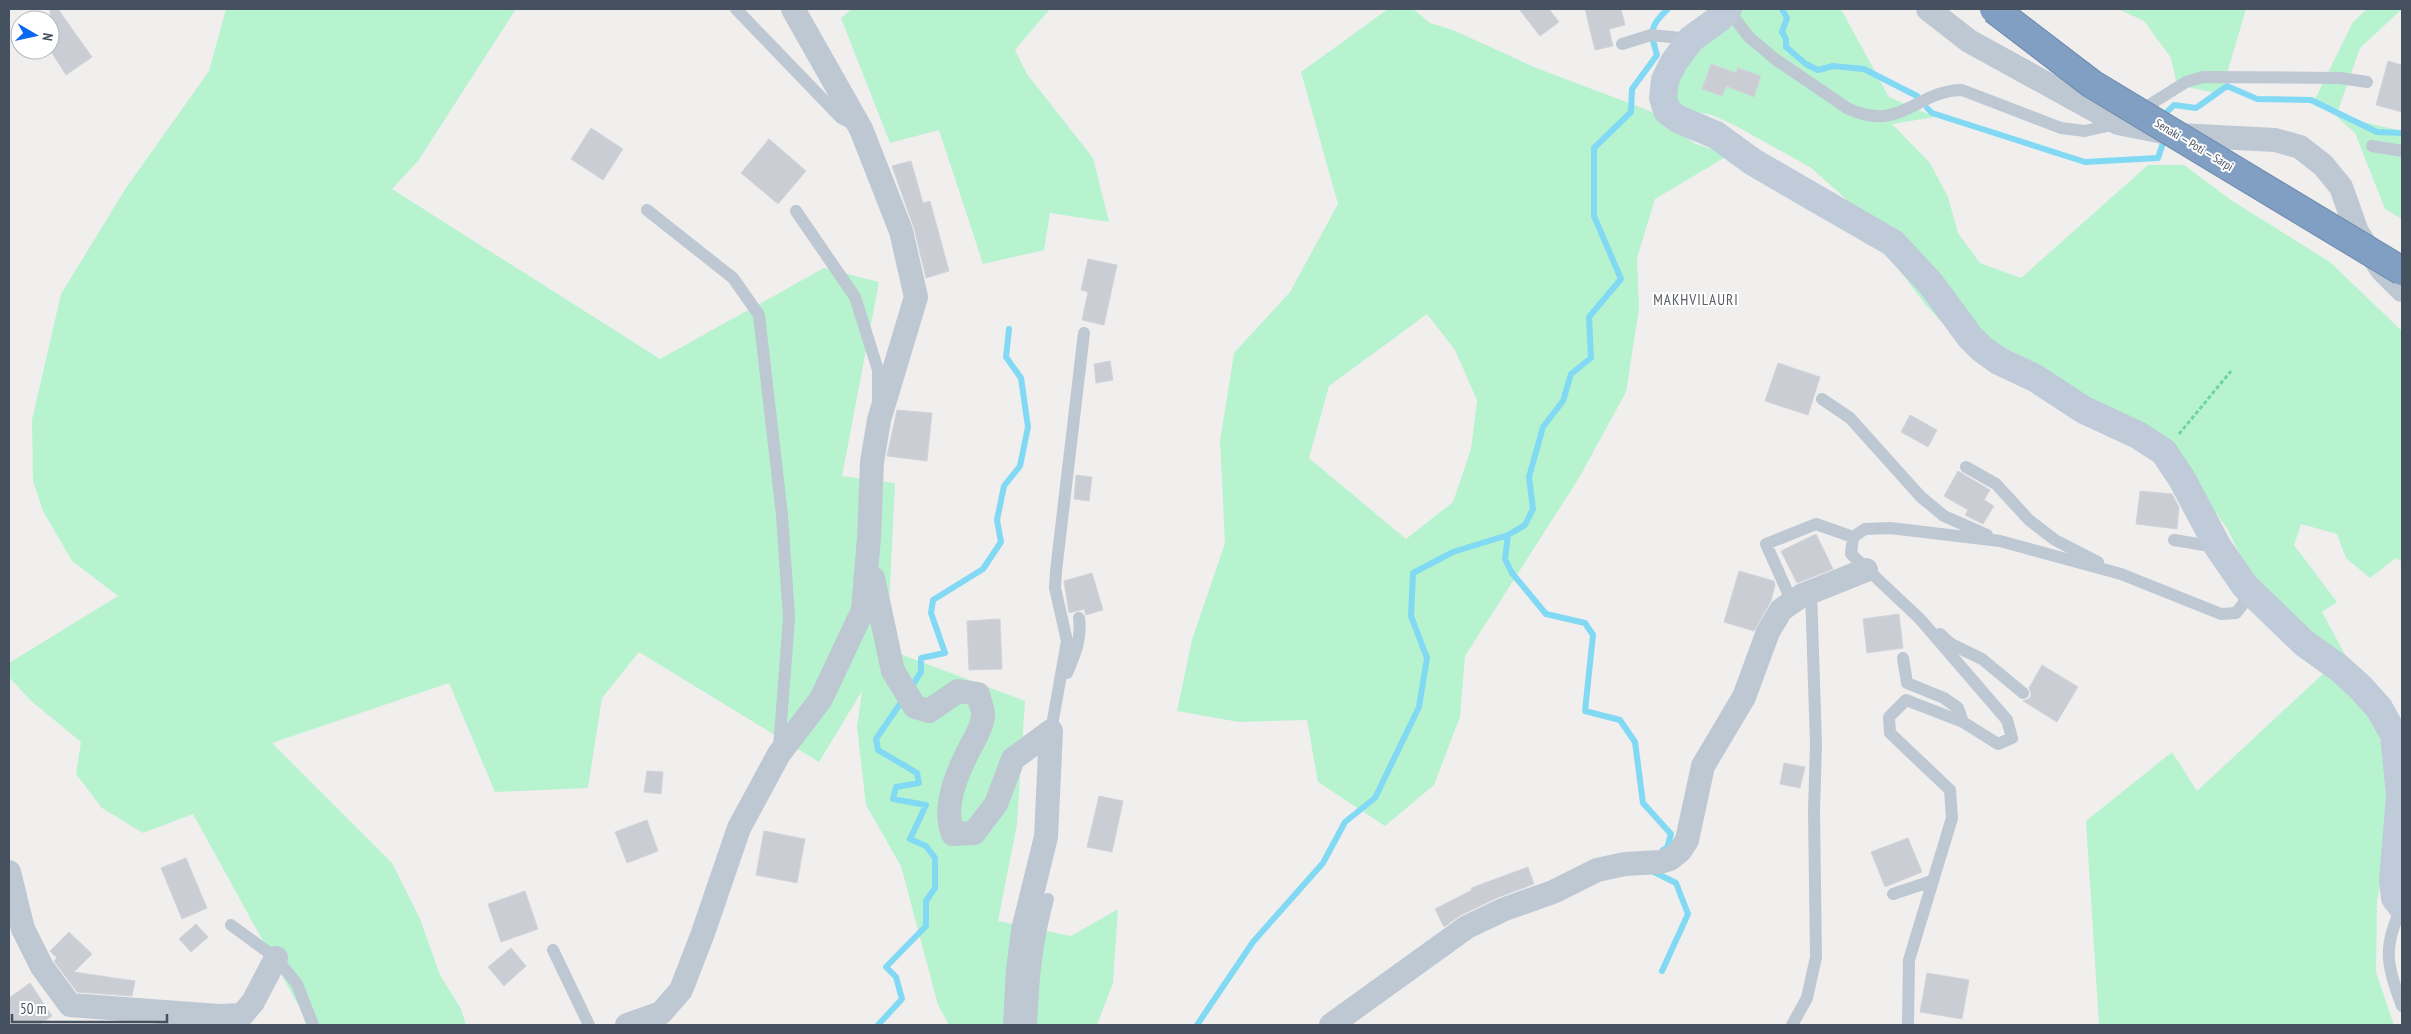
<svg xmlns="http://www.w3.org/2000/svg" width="2411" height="1034" font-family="'PT Sans Narrow',sans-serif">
<rect width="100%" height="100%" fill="#f1eeee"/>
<path fill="#b8f3d0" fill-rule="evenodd" d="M226,9H516L418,161L392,189L660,359L824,268L879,282L842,476L895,483L887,649L1025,701L1017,824L998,921L1071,936L1118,909L1113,983L1097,1025H949L938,1005L901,866L866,805L857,727L862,691L819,762L639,652L602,698L588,788L495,792L449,683L272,743L392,863L420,919L440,975L461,1009L466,1025H306L302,1012L193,814L143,833L102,808L76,774L81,742L30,700L9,677V663L118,596L72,561L43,511L33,481L32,420L61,294L126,188L209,71Z
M852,9H1050L1015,50L1027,74L1093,158L1109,222L1050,213L1044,250L983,264L939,130L890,143L841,18Z
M1388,9H1413L1430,23L1453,30L1534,67L1650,111L1694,143L1729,155L1655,199L1637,258L1639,309L1626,392L1579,478L1465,656L1460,717L1434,785L1385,826L1318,782L1307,720L1239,722L1177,711L1192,640L1225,543L1220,441L1234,353L1290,292L1338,204L1301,72ZM1427,314L1455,350L1477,400L1471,449L1453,502L1406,539L1309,458L1329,386Z
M1727,9H1841L1889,97L1935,117L1892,124L1930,163L1948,197L1958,233L1980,263L2021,278L2148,165H2184L2231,200L2330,262L2402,331V562L2396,558L2370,578L2346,558L2337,534L2301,524L2294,545L2337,602L2322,612L2347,658L2265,606L2228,530L2200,490L2177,462L1958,340L1925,304L1845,198L1810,167L1736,126L1712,115L1682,109L1672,91L1673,72Z
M2118,9H2246L2221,94L2177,85L2171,58L2144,21Z
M2367,9H2402L2360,48L2336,116L2402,131V219L2385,209L2355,133L2336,116L2314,101L2353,22Z
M2326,671L2373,719L2383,748L2389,836L2377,901L2376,972L2394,1025H2099L2086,821L2172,752L2197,791Z"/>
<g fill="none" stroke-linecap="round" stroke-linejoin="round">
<path stroke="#81d9f4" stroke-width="6" d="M1782,9L1787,18L1782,32L1786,39V47L1806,64L1818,70L1833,66L1864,69L1917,96
M1927,108L1932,113L2085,162L2158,158L2163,143
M2166,120V113L2174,105L2196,108L2227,86L2257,99L2311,100L2377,132L2402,133
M1508,535L1505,559L1512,573L1546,614L1585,623L1593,635L1585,711L1620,720L1635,742L1643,803L1671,834L1667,848L1663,850
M910,689L921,672V658L945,653L931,613L933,600L983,569L1001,542L997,520L1004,486L1020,466L1028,427L1021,378L1006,357L1009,329
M1654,868V872L1676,883L1688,914L1662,971
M878,1025L902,999L896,977L886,967L926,926V901L935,888V858L926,846L910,839L926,805L893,799L896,787L919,783L917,773L878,750L876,739L904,698
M1197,1025L1253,942L1323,863L1345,822L1375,798L1419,707L1427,658L1411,616L1413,573L1453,552L1508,535L1525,525L1533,509L1529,477L1543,427L1563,401L1571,374L1591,358L1589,317L1621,279L1594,216V148L1631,112L1632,89L1657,55C1650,32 1649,26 1668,9"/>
</g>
<path fill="#cacdd4" stroke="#d2d4db" d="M50,9H58L92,57L66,75L50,50H52Z
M1519,9H1549L1559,22L1540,36Z
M1585,9H1621L1625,25L1609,29L1613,46L1595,50Z
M2388,61L2402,65V112L2376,105Z
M1711,64L1736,73L1738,68L1761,76L1754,97L1726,86L1722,96L1702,89Z
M591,128L623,149L603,180L571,159Z
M769,139L806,171L778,204L741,173Z
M911,161L923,203L930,201L949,271L926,278L914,228L892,166Z
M1088,259L1117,265L1104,325L1082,320L1088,292L1081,290Z
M1110,361L1113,380L1096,383L1094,364Z
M1778,363L1820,377L1808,415L1765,401Z
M897,410L932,413L927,461L887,456Z
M1910,415L1937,430L1928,447L1901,432Z
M1958,471L1990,490L1984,500L1994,506L1983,524L1965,515L1968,510L1944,496Z
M1076,475L1092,477L1089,501L1074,499Z
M2140,491L2172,494L2179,507L2177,529L2136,524Z
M1816,534L1833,569L1797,583L1781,551Z
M1739,571L1774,581L1775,585L1771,601L1754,631L1724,622Z
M1092,573L1103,610L1086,615L1084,609L1069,613L1064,581Z
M1899,614L1903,648L1867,653L1863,619Z
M1000,619L1002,669L969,670L967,621Z
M2042,665L2078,687L2057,722L2023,701L2030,698L2031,694L2029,688Z
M1784,763L1805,767L1800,788L1780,784Z
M647,771L663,772L661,794L644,792Z
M1099,796L1123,801L1112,852L1087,847Z
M647,820L658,851L627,863L615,832Z
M764,831L805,839L797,883L756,875Z
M1908,838L1922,872L1885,887L1871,852Z
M186,858L207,908L182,919L161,868Z
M1528,867L1534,884L1499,897L1461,915L1444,927L1435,909L1472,890L1471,888Z
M525,891L538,929L501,942L488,904Z
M196,924L208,937L191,952L179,939Z
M69,932L92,954L74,972L135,981L132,996L77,992L54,961L57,958L50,951Z
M511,948L526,966L504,986L488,967Z
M1927,973L1969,980L1962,1019L1920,1012Z
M30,983L52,1016L39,1025H9V998Z"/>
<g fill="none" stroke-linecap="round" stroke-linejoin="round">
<path stroke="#6dd5a4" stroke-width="3" stroke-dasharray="4 2.5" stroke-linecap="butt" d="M2179,434L2231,371"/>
<path stroke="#bdc8d2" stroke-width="12" d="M736,9L841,118L855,125
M1728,10L1749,37L1775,59L1847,108C1901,134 1916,90 1962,90L2061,128L2085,131L2116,124
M1622,44L1651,35L1690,39
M2138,112L2186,82L2203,77L2340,78L2367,82
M2372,146L2402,151
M647,210L733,278L759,315L782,515L789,618L779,748
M796,211L855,297L878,370V400
M1822,399L1850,418L1921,497L1944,516L1987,535
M1966,467L1996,484L2029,520L2055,540L2098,562
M2174,540L2216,547
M1792,602L1766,544L1816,524L1853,537
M1940,634L1951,644L1982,659L2023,693
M1903,658L1907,683L1944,698L1958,708L1963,722
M1067,673C1075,655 1082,638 1079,618
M1051,731L1067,641L1055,588L1056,571L1084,333
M1893,894L1932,881
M2402,907C2382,948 2387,965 2402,1006
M231,925L276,958L297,984L313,1025
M553,950L589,1025
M1031,1025C1033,979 1036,944 1048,899
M1792,1025L1807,998L1816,957L1814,811L1816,744L1811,591
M1908,1025L1909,960L1952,818L1950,790L1890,733L1889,717L1906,700L1963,722L1998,744L2012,738L2007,720L1920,619L1851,554L1853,537L1865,529L1890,528L2000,541L2121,574L2221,614L2236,613L2244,603V588"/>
<path stroke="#bdc8d2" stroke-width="24" d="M1928,9L1969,41L2118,123L2178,135L2275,140L2300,147L2323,165L2341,187L2357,232L2382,270L2402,290
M873,578L893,671L915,707L929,711L958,691L978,694C979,700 984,710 983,717C981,731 972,743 966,756C955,778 943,810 953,834L974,833L996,804L1013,759L1051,731
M9,872L23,929L42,967L70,1005L218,1016L242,1015L253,1002L276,958
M627,1025L661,1013L681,990L703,933L739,828L779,754L821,699L863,610L869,537L872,462L879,420L916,297L901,231L861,129L793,9
M1015,1025L1018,970L1023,930L1046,837L1051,731
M1331,1025L1467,927L1505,909L1553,892L1597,870L1625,864L1660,862L1670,859L1680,851L1687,840L1703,766L1744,697L1768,632L1781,610L1801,596L1866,570"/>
<path stroke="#bfcbd9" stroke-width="28" d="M1728,9L1720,18L1691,39L1674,62L1665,80L1663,98L1667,111L1678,119L1716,135L1753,162L1893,243L1931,284L1970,337L1982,349L1999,361L2035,378L2084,410L2138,435L2164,452L2182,479L2218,547L2245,586L2304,643L2339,668L2360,687L2379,708L2394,735L2400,795L2393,881L2395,898L2402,907"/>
<defs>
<path id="highway-bridge" d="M1994,9L2092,84L2402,271"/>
</defs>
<use href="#highway-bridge" stroke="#6c8aae" stroke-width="30" stroke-linecap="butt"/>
<use href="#highway-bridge" stroke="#819fc2" stroke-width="28"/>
</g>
<g text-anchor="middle" stroke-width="4" stroke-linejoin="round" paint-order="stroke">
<g font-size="12" fill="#45515e" stroke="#fff">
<text transform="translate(2194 145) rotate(31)" y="4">Senaki — Poti — Sarpi</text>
</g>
<g font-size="15" letter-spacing="1" fill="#5a5e64" stroke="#fff">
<text x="1696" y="305">MAKHVILAURI</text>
</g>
</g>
<rect width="2411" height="1034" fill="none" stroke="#45515e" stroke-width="20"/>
<g transform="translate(35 35) rotate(99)"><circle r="24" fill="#ffffff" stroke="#b5b9bf"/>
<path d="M0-4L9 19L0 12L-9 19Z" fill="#0768f2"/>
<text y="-8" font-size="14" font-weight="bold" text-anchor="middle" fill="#45515e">N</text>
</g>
<path d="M12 1014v8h155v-8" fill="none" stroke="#45515e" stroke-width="2.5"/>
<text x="20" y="1014" font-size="15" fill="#45515e" stroke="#ffffff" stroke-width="4" paint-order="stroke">50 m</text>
</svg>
